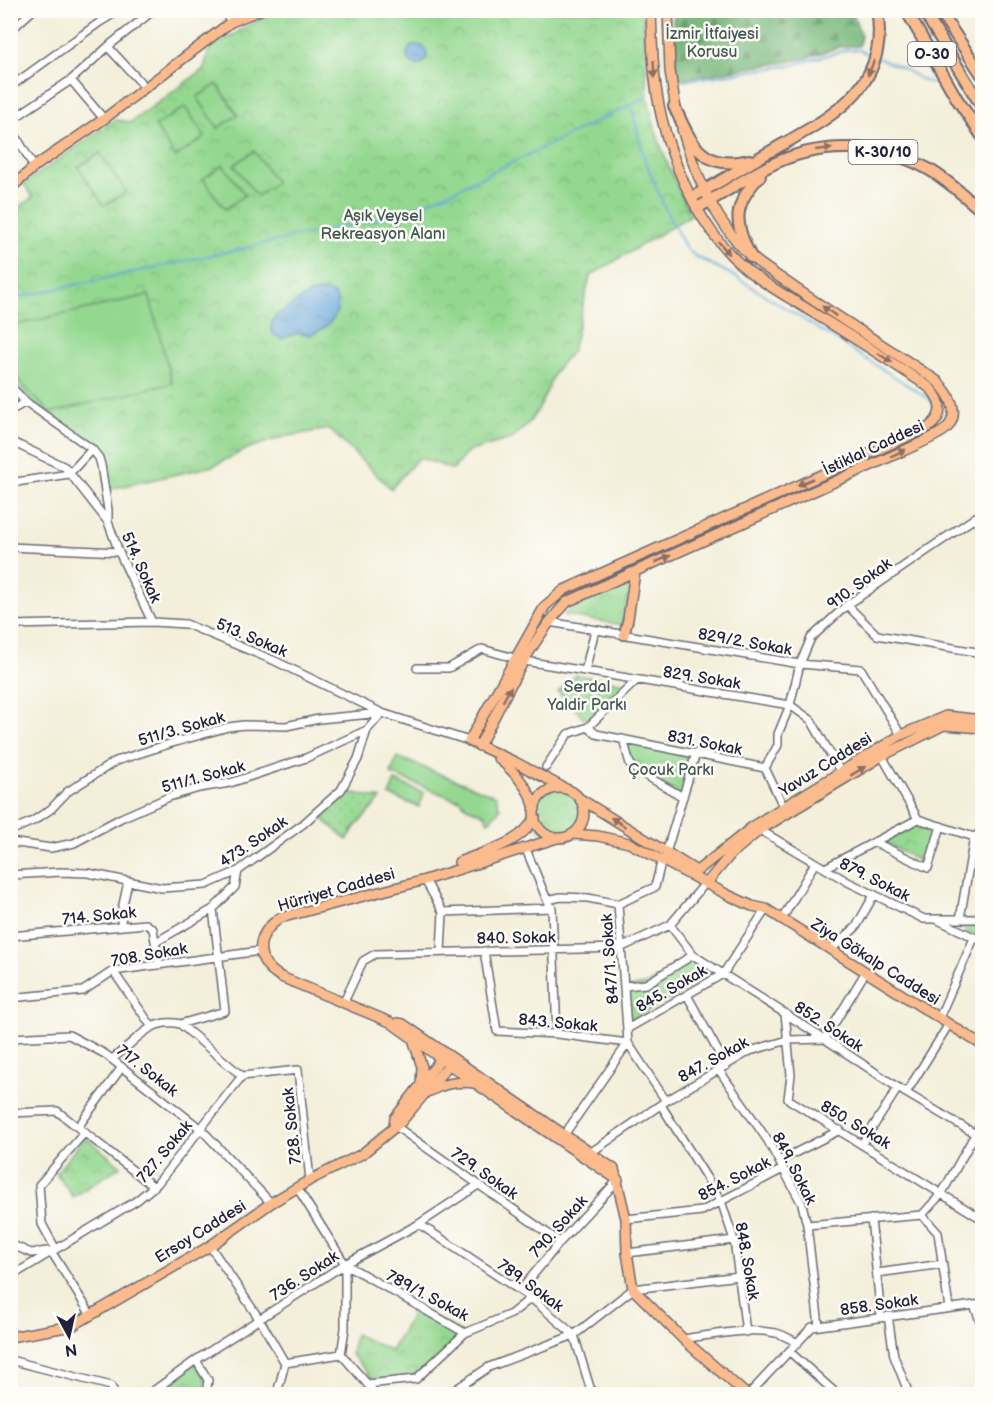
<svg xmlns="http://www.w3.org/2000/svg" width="993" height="1405" font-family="'Balsamiq Sans',sans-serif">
<defs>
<pattern id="grass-dots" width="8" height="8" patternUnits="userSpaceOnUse" patternTransform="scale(1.5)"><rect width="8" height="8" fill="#94d890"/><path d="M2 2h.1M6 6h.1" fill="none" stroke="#7fb97d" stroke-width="1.8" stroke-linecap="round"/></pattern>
<pattern id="forest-firs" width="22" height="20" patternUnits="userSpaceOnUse" patternTransform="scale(1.5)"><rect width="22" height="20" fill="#77b87a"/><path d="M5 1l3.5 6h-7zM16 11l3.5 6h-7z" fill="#619565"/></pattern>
<pattern id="park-crowns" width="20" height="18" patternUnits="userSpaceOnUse" patternTransform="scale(1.5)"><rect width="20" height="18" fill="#94d890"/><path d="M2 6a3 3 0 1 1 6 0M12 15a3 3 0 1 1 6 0" fill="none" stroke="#7fb97d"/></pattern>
<pattern id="water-ripples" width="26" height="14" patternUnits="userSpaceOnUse" patternTransform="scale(1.5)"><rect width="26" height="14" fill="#66a6d9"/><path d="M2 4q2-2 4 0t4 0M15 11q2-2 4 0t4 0" fill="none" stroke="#5487b1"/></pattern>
</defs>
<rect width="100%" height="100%" fill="#fdfcf7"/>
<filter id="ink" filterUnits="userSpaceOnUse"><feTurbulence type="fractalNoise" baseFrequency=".0167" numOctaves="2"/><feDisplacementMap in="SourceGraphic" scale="12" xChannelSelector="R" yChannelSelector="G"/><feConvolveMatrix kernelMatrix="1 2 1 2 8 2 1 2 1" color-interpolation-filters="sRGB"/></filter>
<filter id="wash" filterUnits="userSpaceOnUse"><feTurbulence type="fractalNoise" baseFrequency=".008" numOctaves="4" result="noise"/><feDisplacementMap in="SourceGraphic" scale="24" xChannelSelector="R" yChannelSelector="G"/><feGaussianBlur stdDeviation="1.35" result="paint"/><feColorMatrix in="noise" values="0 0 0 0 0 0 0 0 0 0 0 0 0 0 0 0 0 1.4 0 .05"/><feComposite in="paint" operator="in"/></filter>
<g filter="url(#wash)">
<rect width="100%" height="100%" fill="#f3efda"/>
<path fill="url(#grass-dots)" stroke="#5b7d66" stroke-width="1.5" d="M350,792L381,799L355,827L347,840L319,816L341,796Z"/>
<path fill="url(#forest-firs)" stroke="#4c6d5a" stroke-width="1.5" d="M676,10L852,11L861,35L859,46L839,47L804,59L677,80L673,19Z"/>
<path fill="url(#park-crowns)" stroke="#5b7d66" stroke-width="1.5" d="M275,10L643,11C646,41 644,73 649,103C656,142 674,180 691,215L590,276L572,351L555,371L540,407L528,424L513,438L467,452L453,470L436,463L418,458L391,489L329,429L283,437L249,448L213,466L106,490L105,463L99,452L36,407L11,376V213L33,197L24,184L115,120L131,122L204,69L209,49Z
M631,580L622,625L564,615L578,605Z
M576,675L626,683L587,721L558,692Z
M623,739L696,753L683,797L630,764Z
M534 813a25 25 0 1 1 50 0a25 25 0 1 1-50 0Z
M914,824L934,832L924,864L884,842Z
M982,920V939L946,921Z
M694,959L716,974L629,1021L626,988L646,985Z
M85,1137L121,1166L73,1197L56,1173Z
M416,1307L462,1334L417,1376L375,1381L351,1354L355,1334L391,1351Z
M196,1363L206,1380L204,1394L155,1393Z"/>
<path fill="#94d890" stroke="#5b7d66" stroke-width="1.5" d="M217,84L238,115L218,128L197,97Z
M185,107L205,137L175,157L155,126Z
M254,151L276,182L257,196L234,165Z
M100,153L126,192L104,206L78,167Z
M223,165L245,195L225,209L203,179Z
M149,295L172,383L50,413L11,372V326Z
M397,757L496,796L500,809L488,822L485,814L467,807L458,798L457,800L391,774Z
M395,781L424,793L419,807L389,795Z"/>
<path fill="url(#water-ripples)" stroke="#44648a" stroke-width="1.5" d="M407 55a10 10 0 1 1 20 0a10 10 0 1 1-20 0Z
M325,291L334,294C345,312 329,327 313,334C307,337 301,332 295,334C290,336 287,338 281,339L273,334L271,326L275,316L309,294Z"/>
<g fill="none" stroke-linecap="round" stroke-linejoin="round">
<path stroke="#66a6d9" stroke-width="2" d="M878,58L902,68L924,81L932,83L941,81
M682,81L793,65L846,50H859L873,56
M631,104L644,158L667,213L686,248L695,256L736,277L931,400C937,414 927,421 916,428
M10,299L393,216L451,192L647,97"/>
</g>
</g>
<g filter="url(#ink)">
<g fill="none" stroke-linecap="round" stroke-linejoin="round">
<defs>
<path id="minor" d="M224,10L231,22
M10,31L33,10
M108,47L145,87
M71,80L104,119
M10,87L100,22L120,10
M10,121L71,80L111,44L154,10
M10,126L34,167
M10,386L26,402L92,449L99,458L101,465L108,510V522L119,552L152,622
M10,411L26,402
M10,441L65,467L108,522
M10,483L69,474L92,449
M10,547L119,552
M847,605L877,635L982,653
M549,622L800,664L861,669L901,735
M10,625L152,622L186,624L275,661L382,713L469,741
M417,668H449L482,649L525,661L790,705L811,720L840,771
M585,671L595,630
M637,680L588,727L596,734L765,768L784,808
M623,739L630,764L638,771L683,797
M882,756L918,819
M546,767L568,734L588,727
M765,768L778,745V734L790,705L800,664L811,638L847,605L982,513
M918,819L974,837L982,831
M760,830L848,882L924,919H936L982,941
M10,831L33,821L51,809L67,792L116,761L169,744L228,727L244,725L286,726L319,719L382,713
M10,842L51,848L74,843L121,818L169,797L199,788L230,783L306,758L367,730
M874,842L928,868L941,826
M525,847L547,900L552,908L557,1034
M666,853L696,753
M825,868L918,819
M10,875L61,872L88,873L162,888L206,885L238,871L303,824L341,790L358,759L367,730L382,713
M425,880L443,912L441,952
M547,900L561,897L588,898L618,904L655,887L662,859
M443,912L552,908
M782,919L815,863
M938,919H982
M960,919L974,837
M121,925L122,909L128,882
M670,925L693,955L825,1039L906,1093L982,1138
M10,936L146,924L153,929L159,965
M156,942L213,909L235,887L238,871
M831,950L856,927L874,895
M484,951L497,1031L557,1034L628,1043L666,1101
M113,971L152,1027
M624,986L646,984L693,955
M687,995L726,1066
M10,998L83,991L113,971L260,951
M344,1002L363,961L375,954L620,948L670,925L708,880
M785,1013L791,1075L788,1099L982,1219
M939,1018L974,938
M180,1024L225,1011L213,909
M627,1029L723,974L766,909
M10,1038L69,1035L105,1054L201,1129L271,1203
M112,1059C135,1043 149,1017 180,1024L242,1076
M719,1070L768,1141L802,1204L807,1225L819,1326
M906,1093L949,1024
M661,1105L721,1201L734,1240L746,1332
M10,1113L57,1111L154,1187
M394,1125L560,1242
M78,1127L122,1067
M564,1135L628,1043L618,904
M862,1144L898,1088
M590,1153L666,1101L750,1051L788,1040L825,1039L865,973
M779,1161L840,1130
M298,1189L345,1264L465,1333L511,1314L531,1298
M922,1215L938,1233L949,1308
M626,1219L702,1211L783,1169
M871,1219L881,1317
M419,1224L531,1298L574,1335L592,1394
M807,1225L922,1215L942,1193L982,1122
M10,1244L31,1253L48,1251
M210,1246L260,1320L285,1363L277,1394
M55,1248L42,1224L39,1185L85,1132
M51,1251L91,1315
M627,1253L734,1240
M877,1273L943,1264
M13,1275L136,1201L157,1184L242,1076L298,1070L310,1180
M520,1291L560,1242L618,1180
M974,1305L982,1326
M888,1316L894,1356L909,1394
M683,1339C712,1335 747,1327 776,1333C784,1335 791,1340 798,1343
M790,1352L837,1394
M341,1354L345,1329V1264
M10,1360L111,1386L115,1394
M196,1360L208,1380L206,1394
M285,1363L341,1354L376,1394
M367,1384L416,1379L465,1333
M149,1394L196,1360L345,1264L419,1224L478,1185
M449,1394L489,1367L574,1335L633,1289L739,1276
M749,1394L812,1327L982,1304"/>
<path id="major" d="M668,10L670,71L676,110
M10,189L34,167L104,119L231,22L260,10
M624,635L628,619L635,572
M479,746C505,698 528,642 567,602L903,451C912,447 942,434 947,428C961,412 949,393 937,381C890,349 842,320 795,288C776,274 753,262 738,243C710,210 694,170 682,129
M498,758C515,772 530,788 535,809
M534 813a25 25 0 1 1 50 0a25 25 0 1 1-50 0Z
M566,789L515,762L469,741L545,606L564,590L929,427C945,415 942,401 930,388C892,362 854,338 815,314C792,299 767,286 746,269C695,227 662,144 655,79C652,56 652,33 651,10
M579,798L695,870
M573,834L598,836L629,843L728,895L752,906L766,909L982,1045
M557,838L425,880L280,918C254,936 254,961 281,977L390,1022L475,1083L618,1180
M459,862C485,851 522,844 535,817
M697,871L756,824L901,735L946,716L982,720
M710,879L731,854L760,830L882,756L944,725L982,728
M398,1023L403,1024L614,1169L626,1219L627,1253L633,1289L683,1339L746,1394
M414,1042L422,1067L421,1084
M430,1091C443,1084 459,1081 474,1083
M394,1125L395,1118L444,1055
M10,1337L72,1326L210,1246L271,1203L310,1180L362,1154L401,1122L452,1061"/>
<path id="highway" d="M906,10L957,99L982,136
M923,10L982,107
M939,10L982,75
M674,106C691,142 701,172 749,160
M692,197C719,183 744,166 771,151C828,118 891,90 877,10
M697,208C721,195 744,179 769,166C818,141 879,142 928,169C948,180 965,197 982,211
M751,257C733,223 733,204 760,176"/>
</defs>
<use href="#minor" stroke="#6b6a73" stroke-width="10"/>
<use href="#major" stroke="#6b6a73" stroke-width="12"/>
<use href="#highway" stroke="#6b6a73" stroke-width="14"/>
<use href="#minor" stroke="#fff" stroke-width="7"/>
<use href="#major" stroke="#fbbb8d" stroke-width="9"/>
<use href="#highway" stroke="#fbbb8d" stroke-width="10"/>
</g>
<defs><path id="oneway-solid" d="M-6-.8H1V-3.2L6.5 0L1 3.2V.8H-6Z" transform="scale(1.5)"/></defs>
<g fill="#8e6e64">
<use href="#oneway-solid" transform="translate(871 68) rotate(113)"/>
<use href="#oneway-solid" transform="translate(654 69) rotate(87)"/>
<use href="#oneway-solid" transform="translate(824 149) rotate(-6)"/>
<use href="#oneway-solid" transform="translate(724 248) rotate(48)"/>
<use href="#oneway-solid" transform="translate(829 311) rotate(-145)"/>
<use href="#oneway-solid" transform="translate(885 358) rotate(33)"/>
<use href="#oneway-solid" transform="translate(898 453) rotate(-25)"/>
<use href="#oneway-solid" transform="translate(805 482) rotate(156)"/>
<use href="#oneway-solid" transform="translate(663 559) rotate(-24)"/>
<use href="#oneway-solid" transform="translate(507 694) rotate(-61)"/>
<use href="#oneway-solid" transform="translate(858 771) rotate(-31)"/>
<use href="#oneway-solid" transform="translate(618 822) rotate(-147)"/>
</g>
</g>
<g text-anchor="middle" stroke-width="5" stroke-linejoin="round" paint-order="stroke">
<g fill="#fdfcf7" stroke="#646373" stroke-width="1.5">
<rect x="908" y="42" width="48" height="24" rx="4.5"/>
<rect x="848.5" y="140" width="69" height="24" rx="4.5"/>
</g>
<g font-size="15" font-weight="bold" fill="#22223b">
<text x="932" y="59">O-30</text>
<text x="883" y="157">K-30/10</text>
</g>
<g font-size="16" fill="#445954" stroke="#fdfcf7">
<text x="712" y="39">İzmir İtfaiyesi<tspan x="712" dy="18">Korusu</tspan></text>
<text x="383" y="221">Aşık Veysel<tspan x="383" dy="18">Rekreasyon Alanı</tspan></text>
<text x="587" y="692">Serdal<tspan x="587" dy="18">Yaldir Parkı</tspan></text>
<text x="671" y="775">Çocuk Parkı</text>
</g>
<g font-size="16" fill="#22223b" stroke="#fdfcf7">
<text transform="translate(873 447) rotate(-25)" y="6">İstiklal Caddesi</text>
<text transform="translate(142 567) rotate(66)" y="6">514. Sokak</text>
<text transform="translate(859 583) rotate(-36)" y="6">910. Sokak</text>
<text transform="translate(252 637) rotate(23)" y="6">513. Sokak</text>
<text transform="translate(745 641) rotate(10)" y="6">829/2. Sokak</text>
<text transform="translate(702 677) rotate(9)" y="6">829. Sokak</text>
<text transform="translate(181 728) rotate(-16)" y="6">511/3. Sokak</text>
<text transform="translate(705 742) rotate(11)" y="6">831. Sokak</text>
<text transform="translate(825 764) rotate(-32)" y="6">Yavuz Caddesi</text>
<text transform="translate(203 776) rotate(-15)" y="6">511/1. Sokak</text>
<text transform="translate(253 841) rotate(-34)" y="6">473. Sokak</text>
<text transform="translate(875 879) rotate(27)" y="6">879. Sokak</text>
<text transform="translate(336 889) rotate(-16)" y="6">Hürriyet Caddesi</text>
<text transform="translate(99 915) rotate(-6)" y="6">714. Sokak</text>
<text transform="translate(516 937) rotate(-1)" y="6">840. Sokak</text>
<text transform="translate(149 954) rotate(-10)" y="6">708. Sokak</text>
<text transform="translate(609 959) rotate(-94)" y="6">847/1. Sokak</text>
<text transform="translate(876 961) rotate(32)" y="6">Ziya Gökalp Caddesi</text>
<text transform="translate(671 988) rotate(-30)" y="6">845. Sokak</text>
<text transform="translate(558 1022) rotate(5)" y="6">843. Sokak</text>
<text transform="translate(829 1026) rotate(33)" y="6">852. Sokak</text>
<text transform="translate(713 1059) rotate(-29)" y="6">847. Sokak</text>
<text transform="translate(148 1070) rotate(38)" y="6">717. Sokak</text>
<text transform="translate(856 1124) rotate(31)" y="6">850. Sokak</text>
<text transform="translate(291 1126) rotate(-96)" y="6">728. Sokak</text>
<text transform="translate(164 1151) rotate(-50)" y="6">727. Sokak</text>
<text transform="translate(795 1168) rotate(63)" y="6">849. Sokak</text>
<text transform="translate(485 1173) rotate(35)" y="6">729. Sokak</text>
<text transform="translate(734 1178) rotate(-27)" y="6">854. Sokak</text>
<text transform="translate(558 1226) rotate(-48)" y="6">790. Sokak</text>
<text transform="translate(200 1231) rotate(-32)" y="6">Ersoy Caddesi</text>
<text transform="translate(748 1261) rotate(80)" y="6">848. Sokak</text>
<text transform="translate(304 1275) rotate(-33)" y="6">736. Sokak</text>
<text transform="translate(531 1285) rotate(36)" y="6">789. Sokak</text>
<text transform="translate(428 1295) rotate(28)" y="6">789/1. Sokak</text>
<text transform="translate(879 1304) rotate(-8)" y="6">858. Sokak</text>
</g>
</g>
<rect width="993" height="1405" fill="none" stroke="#fdfcf7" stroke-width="36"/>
<g transform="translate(69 1336) rotate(172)" stroke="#fdfcf7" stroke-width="4.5" paint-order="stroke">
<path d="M0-4.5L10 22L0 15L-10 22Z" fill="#22223b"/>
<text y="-9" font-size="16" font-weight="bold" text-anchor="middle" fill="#22223b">N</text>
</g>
</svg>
